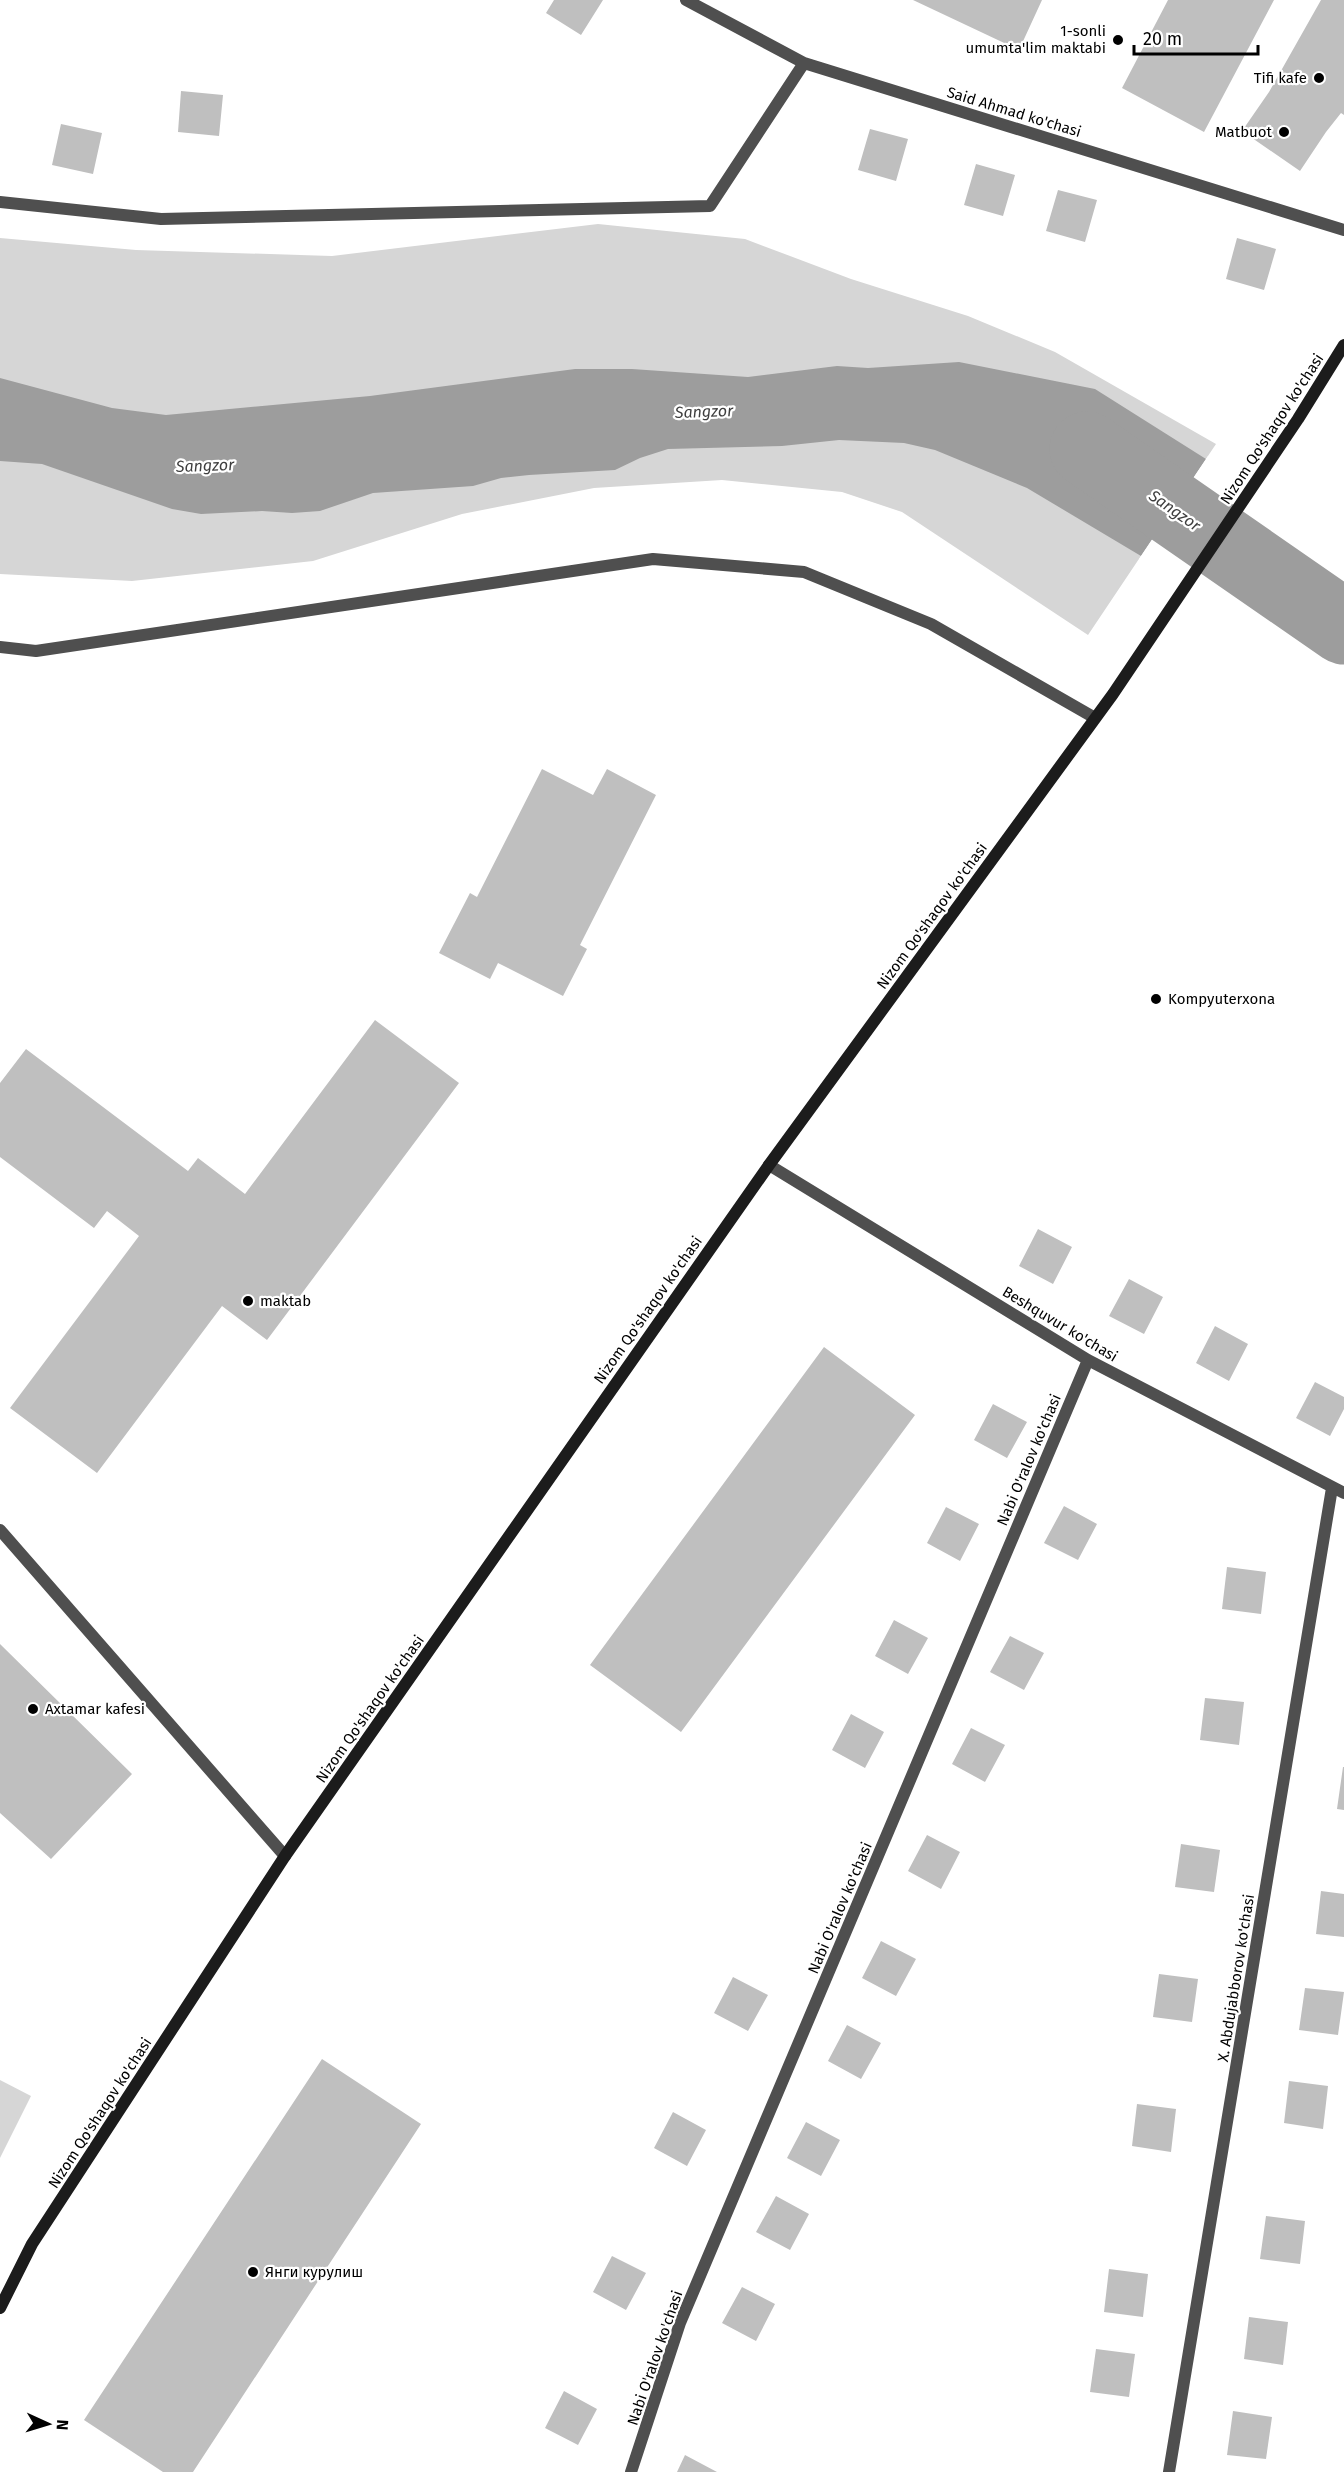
<svg xmlns="http://www.w3.org/2000/svg" width="1344" height="2472" font-family="'Fira Sans',sans-serif">
<rect width="100%" height="100%" fill="#fff"/>
<path fill="#d6d6d6" d="M598,224L745,239L851,279L968,316L1055,352L1216,444L1088,635L902,512L842,492L722,480L594,488L462,514L313,561L132,581L0,574V238L136,250L332,256Z
M0,2080L31,2096L0,2158Z"/>
<path fill="#9d9d9d" d="M959,362L1095,389L1206,459L1141,556L1027,488L935,450L904,443L839,440L782,446L668,449L640,458L615,470L529,475L501,478L473,486L373,493L320,511L292,513L262,511L201,514L172,509L42,464L0,461V378L112,408L166,415L370,396L575,369H632L748,377L837,366L868,368Z"/>
<path fill="#fff" d="M1208,456L1209,460L1144,558L1139,559Z"/>
<g fill="none" stroke-linecap="round" stroke-linejoin="round">
<path stroke="#9d9d9d" stroke-width="75" d="M1087,449L1344,627"/>
</g>
<path fill="#bfbfbf" d="M554,0H603L581,35L546,13Z
M913,0H1042L1019,50Z
M1168,0H1274L1204,132L1122,88Z
M1321,0H1344V115L1341,113L1326,132L1300,171L1242,131L1269,92Z
M181,91L223,95L219,136L178,132Z
M61,124L102,133L93,174L52,165Z
M870,129L908,139L896,181L858,170Z
M976,164L1015,175L1003,216L964,205Z
M1058,190L1097,200L1085,242L1046,231Z
M1237,238L1276,249L1264,290L1226,279Z
M542,769L593,795L607,769L656,795L580,945L587,949L563,996L498,963L490,979L439,953L470,893L477,897Z
M375,1020L459,1083L267,1340L222,1306L97,1473L10,1408L139,1236L107,1211L94,1228L0,1157V1083L26,1049L188,1171L198,1158L245,1194Z
M1038,1229L1072,1247L1053,1284L1019,1266Z
M1129,1279L1163,1297L1144,1334L1109,1316Z
M1215,1326L1248,1344L1229,1381L1196,1363Z
M824,1347L915,1415L681,1732L590,1665Z
M1315,1382L1344,1397V1409L1330,1436L1296,1418Z
M993,1404L1027,1422L1007,1458L974,1440Z
M1064,1506L1097,1524L1078,1560L1044,1543Z
M946,1507L979,1524L960,1561L927,1543Z
M1227,1567L1266,1572L1261,1614L1222,1609Z
M894,1620L928,1638L908,1674L875,1656Z
M1010,1636L1044,1653L1024,1690L990,1672Z
M0,1644L132,1774L51,1859L0,1813Z
M1205,1698L1244,1702L1239,1745L1200,1740Z
M851,1714L884,1732L865,1768L832,1750Z
M971,1728L1005,1745L985,1782L952,1764Z
M1343,1767H1344V1810L1337,1809Z
M927,1835L960,1852L941,1889L908,1871Z
M1181,1844L1220,1850L1214,1892L1175,1887Z
M1321,1891L1344,1894V1937L1316,1934Z
M881,1941L916,1959L896,1996L862,1978Z
M1159,1974L1198,1979L1192,2022L1153,2017Z
M733,1977L768,1995L748,2031L714,2013Z
M1305,1988L1344,1992L1338,2035L1299,2030Z
M847,2025L881,2043L861,2079L828,2061Z
M322,2059L421,2124L193,2472H163L84,2420Z
M1289,2081L1328,2086L1323,2129L1284,2123Z
M1137,2104L1176,2109L1171,2152L1132,2146Z
M673,2112L706,2130L687,2166L654,2148Z
M806,2122L840,2140L821,2176L787,2158Z
M776,2196L809,2214L790,2250L756,2232Z
M1266,2216L1305,2221L1300,2264L1260,2259Z
M612,2256L646,2273L626,2310L593,2292Z
M1109,2269L1148,2274L1143,2317L1104,2312Z
M742,2287L775,2304L756,2341L722,2323Z
M1249,2317L1288,2322L1283,2365L1244,2359Z
M1096,2349L1135,2354L1129,2397L1090,2392Z
M564,2391L597,2409L578,2445L545,2428Z
M1233,2411L1272,2417L1266,2459L1227,2455Z
M685,2455L717,2472H677Z"/>
<g fill="none" stroke-linecap="round" stroke-linejoin="round">
<path stroke="#4f4f4f" stroke-width="12" d="M0,647L36,651L653,559L804,572L931,624L1095,718"/>
<path stroke="#4f4f4f" stroke-width="12" d="M686,0L804,63L1344,230
M0,202L161,219L710,206L804,63
M769,1165L1088,1360L1344,1493
M0,1530L285,1856
M631,2472L680,2323L1088,1360
M1169,2472L1332,1488"/>
<path stroke="#1c1c1c" stroke-width="12" d="M0,2308L32,2244L285,1856L769,1165L1113,694L1298,419L1344,345"/>
</g>
<g fill="#000" stroke="#fff" stroke-width="2">
<circle cx="1118" cy="40" r="6"/>
<circle cx="1319" cy="78" r="6"/>
<circle cx="1284" cy="132" r="6"/>
<circle cx="1156" cy="999" r="6"/>
<circle cx="248" cy="1301" r="6"/>
<circle cx="33" cy="1709" r="6"/>
<circle cx="253" cy="2272" r="6"/>
</g>
<g text-anchor="middle" stroke-width="4.5" stroke-linejoin="round" paint-order="stroke">
<g font-size="15" fill="#000" stroke="#fff" text-anchor="start">
<text x="1106" y="36" text-anchor="end">1-sonli<tspan x="1106" dy="17">umumta'lim maktabi</tspan></text>
<text x="1307" y="83" text-anchor="end">Tifi kafe</text>
<text x="1272" y="137" text-anchor="end">Matbuot</text>
<text x="1168" y="1004">Kompyuterxona</text>
<text x="260" y="1306">maktab</text>
<text x="45" y="1714">Axtamar kafesi</text>
<text x="265" y="2277">Янги курулиш</text>
</g>
<g font-size="15" fill="#000" stroke="#fff">
<text transform="translate(1014 112) rotate(17)" y="5">Said Ahmad ko'chasi</text>
<text transform="translate(1272 429) rotate(-57)" y="5">Nizom Qo'shaqov ko'chasi</text>
<text transform="translate(932 916) rotate(-54)" y="5">Nizom Qo'shaqov ko'chasi</text>
<text transform="translate(648 1310) rotate(-55)" y="5">Nizom Qo'shaqov ko'chasi</text>
<text transform="translate(1060 1324) rotate(31)" y="5">Beshquvur ko'chasi</text>
<text transform="translate(1029 1460) rotate(-67)" y="5">Nabi O'ralov ko'chasi</text>
<text transform="translate(370 1709) rotate(-55)" y="5">Nizom Qo'shaqov ko'chasi</text>
<text transform="translate(840 1908) rotate(-67)" y="5">Nabi O'ralov ko'chasi</text>
<text transform="translate(1236 1978) rotate(-81)" y="5">X. Abdujabborov ko'chasi</text>
<text transform="translate(100 2113) rotate(-57)" y="5">Nizom Qo'shaqov ko'chasi</text>
<text transform="translate(655 2358) rotate(-71)" y="5">Nabi O'ralov ko'chasi</text>
</g>
<g font-size="16" font-style="italic" fill="#3e3e3e" stroke="#fff">
<text transform="translate(704 411) rotate(-2)" y="6">Sangzor</text>
<text transform="translate(205 465) rotate(-2)" y="6">Sangzor</text>
<text transform="translate(1175 510) rotate(35)" y="6">Sangzor</text>
</g>
</g>
<g transform="translate(48 2424) rotate(94)" stroke="#ffffff" stroke-width="4.5" paint-order="stroke">
<path d="M0-4.5L10 22L0 15L-10 22Z" fill="#000000"/>
<text y="-9" font-size="16" font-weight="bold" text-anchor="middle" fill="#000000">N</text>
</g>
<path d="M1134 45v9h124v-9" fill="none" stroke="#000000" stroke-width="3"/>
<text x="1143" y="45" font-size="18" fill="#000000" stroke="#ffffff" stroke-width="4.5" paint-order="stroke">20 m</text>
</svg>
